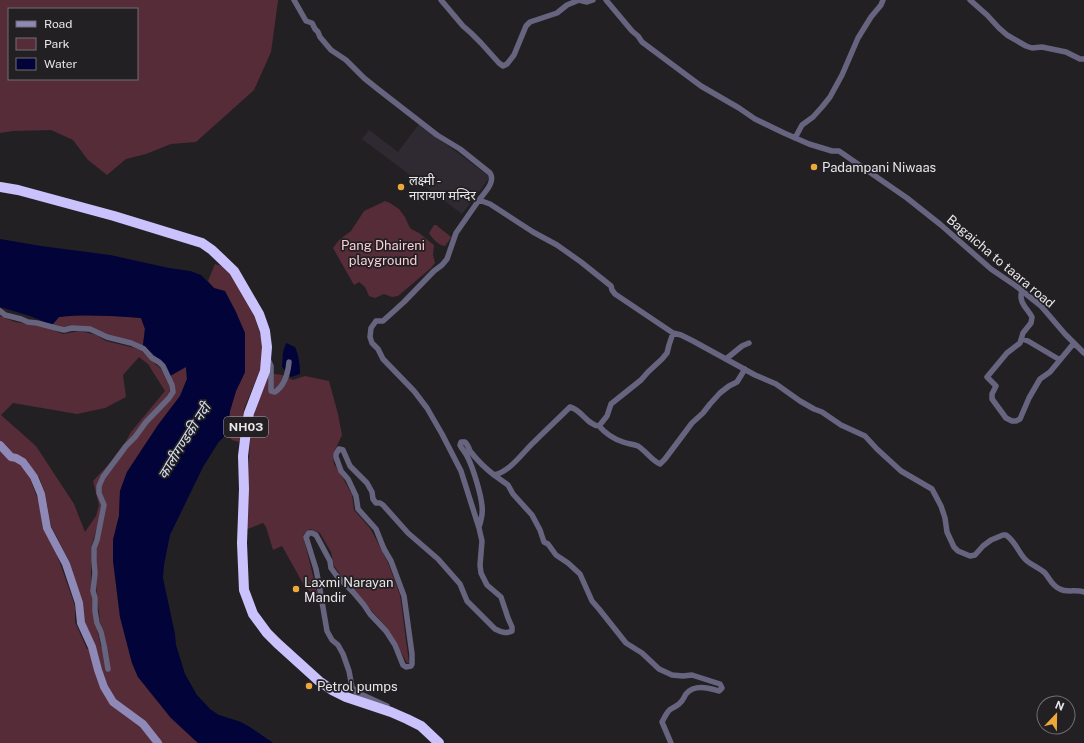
<svg xmlns="http://www.w3.org/2000/svg" width="1084" height="743" font-family="'Public Sans','Noto Sans Devanagari',sans-serif">
<rect width="100%" height="100%" fill="#232024"/>
<path fill="#2f2932" d="M419,124L490,177L462,214L362,139L369,130L398,152Z"/>
<path fill="#552c37" fill-rule="evenodd" d="M0,0H278V1L271,52L254,90L196,142L171,144L146,154L126,159L107,175L88,160L73,140L51,130L13,131L0,133ZM9,9H137V79H9Z
M385,201L390,203L399,209L405,217L409,226L411,229L419,233L434,245L433,255L435,263L431,268L398,296L392,297L384,294L375,298L369,296L365,287L359,282L354,285L333,248L339,240L351,231L364,211L379,204Z
M434,225H436L450,236L451,238L445,246C438,245 433,239 429,233Z
M215,264L228,268L251,306L263,343L262,365L244,409L242,437L239,442L232,440L227,433L230,411L236,391L245,372V333L214,288L208,281Z
M74,315L115,316L141,318L145,329L143,345H139L103,334L62,328L52,325L59,317Z
M0,316L15,322L43,326L63,334L80,331L96,335L106,341L139,349L161,369L169,385L170,393L154,410L142,423L118,456L102,477L97,486L99,498L103,506L91,548V583L93,611L101,647L107,646L100,622L96,586L97,562L96,551L106,508L105,501L100,489L104,479L115,466L118,460L131,443L175,393V388L170,376L186,366L187,379L180,396L158,425L127,472L120,491L119,516L113,540V560L120,617L132,663L138,677L171,718L198,743H0V449L11,461L19,463L25,470L30,478L39,503L43,528L54,548L61,566L75,606V622L87,649L93,648V647L83,623L82,604L70,563L51,526L45,493L39,477L25,459L12,453L0,441ZM139,357L148,364L165,391L131,432L118,456L110,463L93,481L99,505L96,516L85,532L74,504L36,446L1,415L13,403L77,414L105,408L126,397L123,375Z
M269,373L282,375L293,380L305,376L329,381L338,414L342,435L333,454L334,464L343,478L352,495L354,510L370,528L377,541L388,563L400,595L409,663H407L387,628L343,578L334,566L331,552L320,533L310,529L303,535L319,600L305,587L282,546L273,550L266,527L263,523L245,530L250,441L254,415L260,394Z"/>
<path fill="#020339" d="M0,239L41,246L110,255L169,268L190,271L201,275L214,288L225,291L236,312L245,333V372L236,391L230,411L227,433L218,443L203,467L170,535L164,565L163,578L175,634L176,645L181,661L185,674L197,695L210,709L219,715L241,722L250,727L273,743H198L171,718L138,677L132,663L120,617L113,560V540L119,516L120,491L127,472L158,425L180,396L187,379L186,367L170,376L162,362L143,345L145,329L141,318C114,316 86,314 59,317L52,325L30,316L0,307Z
M286,343L295,347C299,356 300,364 300,374L291,377L282,367L283,352Z"/>
<g fill="none" stroke-linecap="round" stroke-linejoin="round">
<path stroke="#676480" stroke-width="5.5" d="M294,0L306,21L312,23L315,29L318,32L320,37L331,50L346,60L364,78L379,90L437,135L460,149L490,173C496,182 484,193 479,200
M441,0L463,26L471,33L481,43L499,63L503,66L507,64L514,55L526,26L530,22L557,13L567,5L579,0
M579,0L587,2L593,0
M606,0L632,31L638,36L642,42L701,86L739,108L755,119L784,133L809,144L832,151H839L907,198L941,225L991,269L1016,286L1041,306L1065,334L1084,353
M970,0L987,15L999,28L1007,35L1026,46L1032,48L1042,47L1066,52L1080,59H1084
M795,138L802,125L813,117L822,107L830,97L842,75L858,38L871,17L881,5L883,0
M1022,291C1018,302 1027,308 1032,317L1031,323L1023,333L1020,343L1007,353L987,377L996,386L992,394V399L995,403L1006,418L1012,421H1016L1020,419L1029,398L1040,379L1050,372L1074,343
M0,311L5,315L21,319L28,322L37,323L56,328L64,330L72,328L90,329L107,337L131,343L140,347L144,349L152,358L159,362L163,366L172,385L173,392L169,398L146,422L135,437L126,446L103,477L99,486V493L104,505L97,540L94,548V561L95,573L93,591L95,598V611L97,623L101,632L104,645L108,669
M1022,339L1028,341L1060,360
M268,359L271,366V391L275,392C284,386 288,373 289,362
M726,359L742,346L749,343
M599,426C605,433 614,439 623,442C628,444 633,444 638,446C646,451 652,461 660,464L665,459L692,423L703,413L710,404L720,393L729,386L737,382L745,369
M479,527C481,521 483,513 482,506C481,494 473,468 468,458C466,453 462,449 460,445L461,442C462,442 464,442 465,442C467,444 469,448 470,451C477,460 485,468 494,475
M387,706L356,692L352,687L349,671L343,654L338,645L332,640L327,631L320,590L316,569L306,537L309,533H312L316,535L330,561L331,568L336,575L353,592L364,605L370,614L386,631L395,645L403,665L406,667L411,666L412,664V654L404,596L391,561L384,549L376,529L358,509L356,496L348,479L341,471L336,457V454L339,449L343,450L350,466L367,483L372,492L373,499L376,503H380L383,505L408,533L438,559L460,584L467,601L495,629C501,632 506,634 512,631V627L508,618L501,597L487,585L481,573L480,565L482,541L479,528L461,471L442,434L427,408L414,391L383,359L378,349L372,343L370,337L371,328L376,321H383L404,302L434,271L442,265L447,259L456,233L479,200L490,204L533,232L557,245L581,262L611,286L612,290L615,294L673,333L681,335L693,341L755,375L776,384L800,401L814,409L822,412L841,425L865,436L877,449L901,471L932,489L941,506L945,518L947,532L954,547L958,551L970,556L975,555L983,546L991,540L1003,535H1006C1017,543 1018,553 1027,561C1033,566 1040,568 1045,573C1050,579 1052,586 1060,589C1067,593 1076,589 1084,592
M671,743L662,722C665,717 667,711 671,709C674,707 677,706 679,704C683,701 684,697 686,694C695,684 708,688 719,691L722,688L720,684L692,675L683,676L672,675L659,669L642,653L626,643L599,609L592,601L580,574L568,563L556,555L548,544L544,542L540,530L532,515L513,494L508,485L494,475C511,471 522,453 534,442C546,430 558,419 570,407C582,410 587,425 599,426L607,416L611,404L641,380L648,372L662,359L667,353L669,345L673,333"/>
<path stroke="#8f89b7" stroke-width="8" d="M0,445L11,457L16,458L23,462L34,477L41,494L47,528L66,564L79,603L81,623L92,647L98,670L104,687L113,702L143,724L158,743"/>
<path stroke="#cac2fc" stroke-width="10" d="M0,187L18,190L114,216L202,243L212,250L234,271L259,314L265,331L267,347L265,371L249,413L247,423L243,456L244,489L242,543L244,590L253,614L267,633L277,643L319,681L332,690L346,697L391,712L407,719L421,726L439,743"/>
</g>
<g fill="#eca93a" stroke="#232024" stroke-width="1.5">
<circle cx="814" cy="167" r="4"/>
<circle cx="401" cy="187" r="4"/>
<circle cx="296" cy="589" r="4"/>
<circle cx="309" cy="686" r="4"/>
</g>
<g text-anchor="middle" stroke-width="3.5" stroke-linejoin="round" paint-order="stroke">
<rect fill="#232024" stroke="#adabae" stroke-width="1" x="224" y="417" width="44" height="20" rx="3"/>
<g font-size="12" font-weight="bold" fill="#e8e6e9">
<text x="246" y="431">NH03</text>
</g>
<g font-size="13" fill="#e8e6e9" stroke="#232024" text-anchor="start">
<text x="822" y="172">Padampani Niwaas</text>
<text x="409" y="185">लक्ष्मी -<tspan x="409" dy="15">नारायण मन्दिर</tspan></text>
<text x="304" y="587">Laxmi Narayan<tspan x="304" dy="15">Mandir</tspan></text>
<text x="317" y="691">Petrol pumps</text>
</g>
<g font-size="13" fill="#fbced8" stroke="#232024">
<text x="383" y="250">Pang Dhaireni<tspan x="383" dy="15">playground</tspan></text>
</g>
<g font-size="13" fill="#e8e6e9" stroke="#232024">
<text transform="translate(1001 261) rotate(40)" y="5">Bagaicha to taara road</text>
</g>
<g font-size="14" font-style="italic" fill="#d6def0" stroke="#232024">
<text transform="translate(184 441) rotate(-58)" y="5">कालीगण्डकी नदी</text>
</g>
</g>
<rect x="8" y="8" width="130" height="72" fill="#232024" stroke="#726f73"/>
<rect x="16" y="21" width="20" height="6" fill="#8f89b7" stroke="#726f73"/>
<text x="44" y="28" font-size="12" fill="#e8e6e9">Road</text>
<rect x="16" y="38" width="20" height="12" fill="#552c37" stroke="#726f73"/>
<text x="44" y="48" font-size="12" fill="#e8e6e9">Park</text>
<rect x="16" y="58" width="20" height="12" fill="#020339" stroke="#726f73"/>
<text x="44" y="68" font-size="12" fill="#e8e6e9">Water</text>
<g transform="translate(1056 715) rotate(22)"><circle r="19" fill="#232024" stroke="#726f73"/>
<path d="M0-3L7 15L0 10L-7 15Z" fill="#eca93a"/>
<text y="-6" font-size="11" font-weight="bold" text-anchor="middle" fill="#e8e6e9">N</text>
</g>
</svg>
